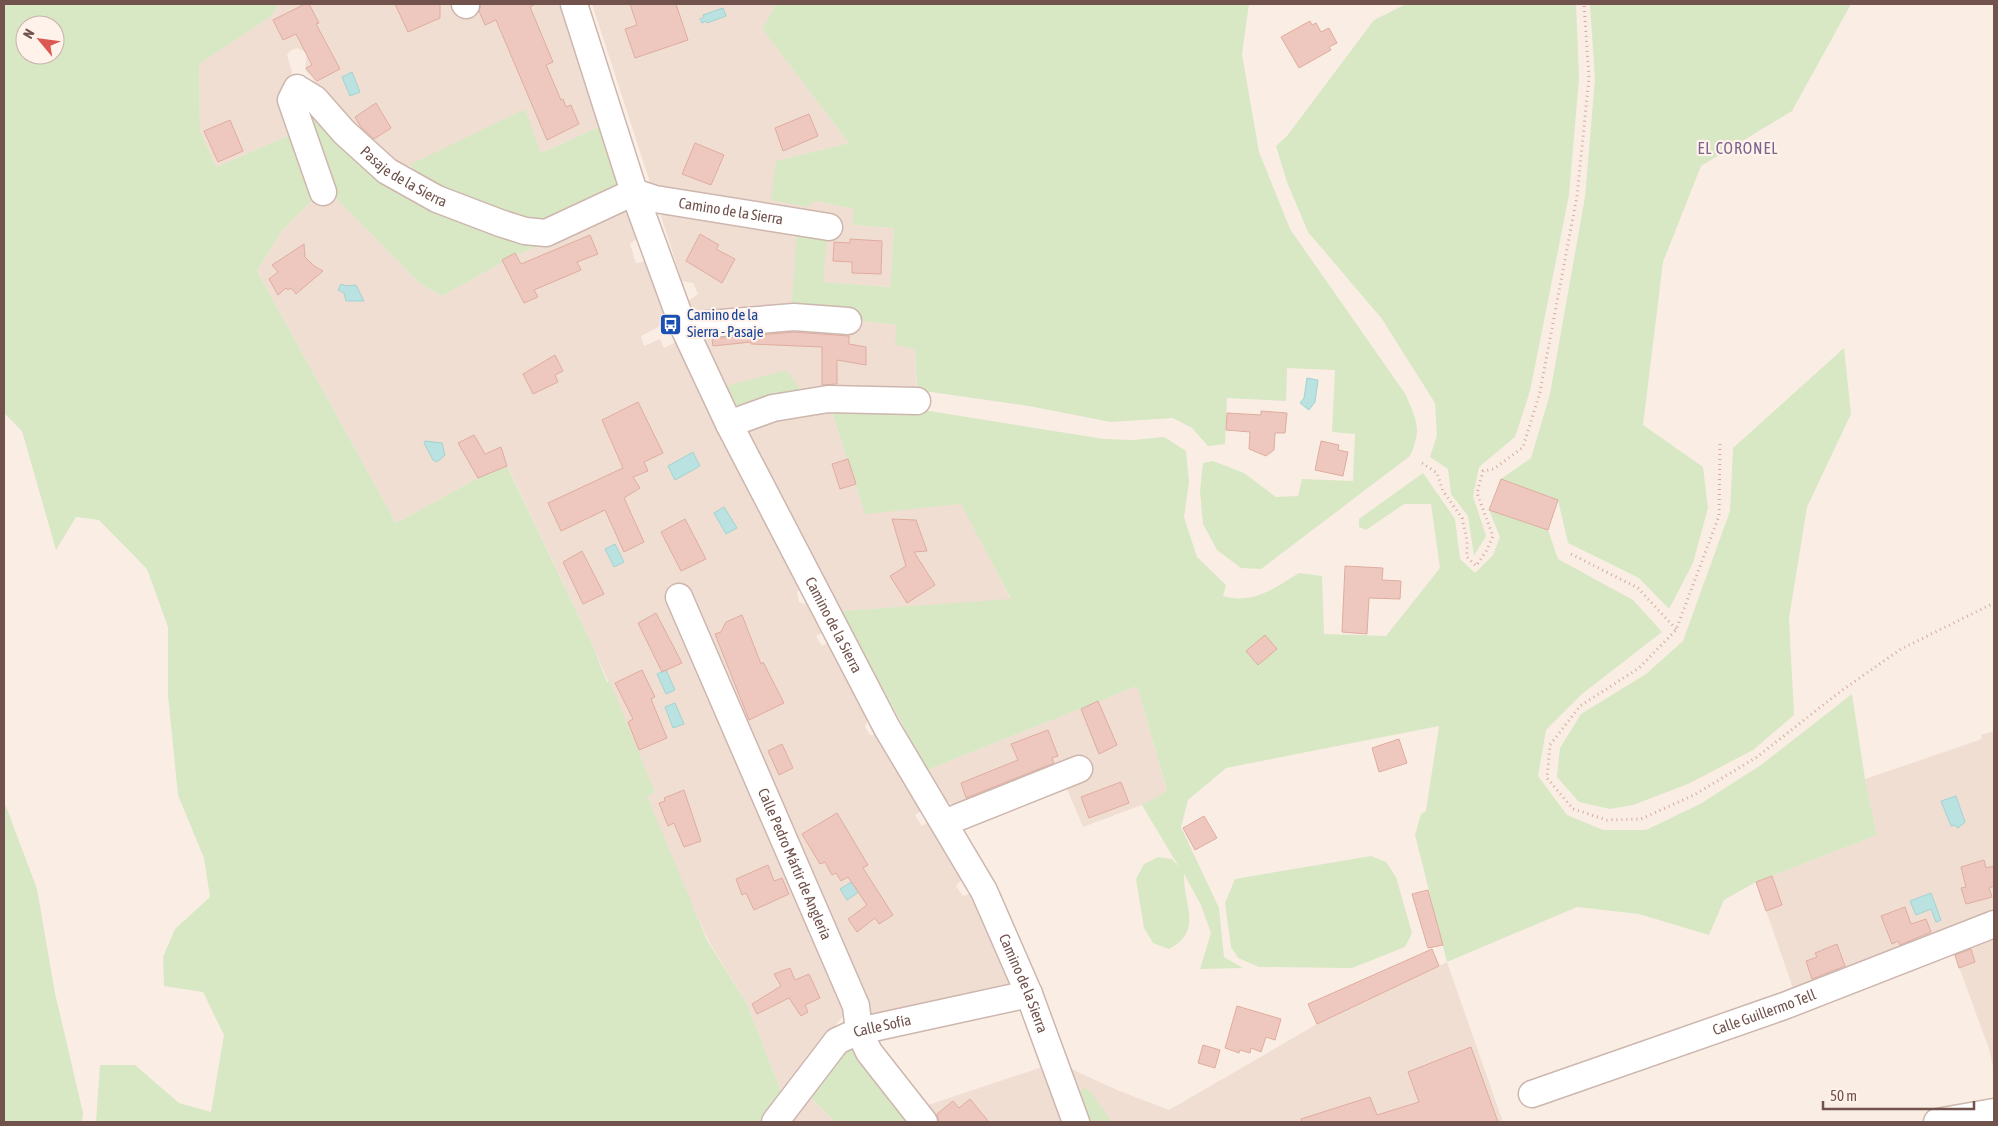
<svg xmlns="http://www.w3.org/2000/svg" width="1998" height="1126" font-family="'Asap Condensed',sans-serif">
<rect width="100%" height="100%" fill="#faeee4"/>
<path fill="#f1ded3" d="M280,4H561L599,127L541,153L525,110L400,170L367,144L305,70L307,53L297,48L290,51L287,55L292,72L285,85L290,135L216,167L200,130L199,63L270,17Z
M592,4H776L762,29L849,143L776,161L815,201L854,209L852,225L894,228L890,287L823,282L798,231L791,313L897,325L915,348L917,409L832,414L865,513L962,504L1011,600L841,611L741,428L696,323L688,301L698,294L693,283L682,281Z
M317,195L321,203L336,198L419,283L442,296L516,255L627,203L639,237L630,244L636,263L647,261L668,322L641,336L644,346L660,339L664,348L676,342L721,429L719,433L723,443H726L802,588L797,592L799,602L809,605L822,633L816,636L822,646L827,643L868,720L865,727L870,735H876L921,811L915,815L922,826L928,822L963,878L956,886L963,896L969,894L974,898L1011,984L870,1021L846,1012L782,1094L747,1004L708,940L676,869L647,796L655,792L593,646L508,467L478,478L396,523L257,271L281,232Z
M1137,686L1167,792L1142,805L1083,827L1064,782L956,806L944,800L927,770Z
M1994,731V1071L1989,1049L1952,948L1794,991L1756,882L1877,835L1865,779L1982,739L1981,735Z
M1447,962L1503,1122H1088L1067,1067L1117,1090L1169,1110L1317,1024Z
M1042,1067L1063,1122H929L919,1108Z
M808,1095L835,1122H787Z"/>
<path fill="#d8e7c4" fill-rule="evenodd" d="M4,4H280L270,17L199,64L200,130L216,167L290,135L317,195L281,232L257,271L396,523L478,478L507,466L593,646L607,682H610L655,792L647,796L707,940L747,1004L782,1094L762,1122H96L100,1065H135L179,1103L211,1112L224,1035L203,992L164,986L163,957L175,929L210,897L204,858L178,795L168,695V627L147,569L99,520L76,517L56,550L22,431L4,413ZM25,25H55V55H25Z
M776,4H1249L1242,54L1259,152L1290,229L1406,395C1417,423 1422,428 1410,456L1261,569L1241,568L1217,550L1203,524L1200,491L1203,463L1213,461L1244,473L1276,497L1298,496L1302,479L1353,481L1355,434L1332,432L1335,370L1287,368L1286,401L1227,398L1225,444L1208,446L1192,428L1173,418L1111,422L1029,406L917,390L915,349L895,345L897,325L791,313L797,230L827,235L823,282L890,287L894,228L852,225L854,209L815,201L807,207L771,200L776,161L849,143L762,29Z
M1406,4H1576L1579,78L1569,195L1530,391L1515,437L1479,467L1473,496L1486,536L1474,556L1468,516L1451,494L1448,469L1430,457L1437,435L1435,403L1382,319L1308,232L1287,182L1276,146L1287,136L1374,20Z
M1590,4H1851L1792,111L1701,166L1663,262L1643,425L1703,467L1708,508L1693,563L1669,609L1639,578L1568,543L1558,500L1501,479L1531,458L1550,394L1585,197L1595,79Z
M308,105L348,146L543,244L516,255L442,296L419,283L336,198L323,179L306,125Z
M525,109L541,153L599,127L623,187L565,218L522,223L427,182L409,165Z
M1844,348L1851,414L1807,507L1789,618L1794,715L1753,750L1688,784L1633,805L1610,809L1579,802L1557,777L1560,748L1581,714L1646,674L1683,641L1730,511L1733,448Z
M787,370L803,394L734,414L722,387Z
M917,409L1104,439L1133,440L1164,437L1186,451L1189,482L1184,517L1197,557L1226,585L1223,596C1252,605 1275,588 1299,573L1322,576L1324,634L1386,636L1440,568L1431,504H1404L1366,530L1359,527V519L1423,473L1455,519L1460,559L1475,573L1493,555L1500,537L1489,510L1548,530L1558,559L1633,600L1662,632L1582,694L1546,730L1538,776L1567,815L1603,830H1646L1700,804L1761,765L1852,694L1865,779L1877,835L1756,882L1724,900L1709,935L1639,914L1577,907L1447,962L1415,835L1421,814L1426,811L1439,726L1226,768L1188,800L1181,827L1219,908L1224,957L1243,968L1200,969L1211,933L1201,905L1184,874C1183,905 1204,930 1169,949L1153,943L1144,928L1136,879L1144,864L1158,857L1172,859L1179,867L1142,805L1167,791L1137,686L927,770L841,611L1011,599L961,504L865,514L832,413Z
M4,801L37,889L55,993L83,1113L82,1122H4Z
M1371,856L1386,862L1396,877L1412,933L1405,947L1352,968L1259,967L1238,958L1231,947L1225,903L1235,879Z
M859,1045L918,1122H835L808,1095L835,1060Z
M1083,1088L1089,1090L1112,1122H1088L1078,1096Z"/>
<path fill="#bae2e1" stroke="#a1d3d2" d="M723,8L726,16L707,23L706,21L702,23L700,19L704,17L703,15Z
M352,72L360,92L350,96L342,77Z
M341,284L346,286L356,285L364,301H346L344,293L338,290Z
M1307,378L1318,380L1315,402L1309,410L1300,403L1304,398Z
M425,441L442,443L445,455L437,462L433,460L424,443Z
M693,452L700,466L675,480L668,466Z
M724,507L737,528L726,534L714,513Z
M615,544L624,562L614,567L605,549Z
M666,670L675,690L666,694L657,674Z
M675,703L684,724L673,728L665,707Z
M1956,796L1965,822L1958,828L1954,825L1951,826L1941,801Z
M863,875L869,885L847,900L840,889Z
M1931,893L1941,920L1936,922L1931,909L1916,915L1910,901Z"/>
<path fill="#eec8be" stroke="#dfac9f" d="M305,4H309L319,23L316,24L340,69L317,81L306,68L312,65L296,34L283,40L273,20Z
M395,4H440V18L408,32Z
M481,4H535L530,7L553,62L546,65L561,100L563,99L566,107L571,105L579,124L547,140L496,20L485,25L479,11Z
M630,4H676L688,40L635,58L625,29L637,25Z
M1310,21L1312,25L1316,23L1321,32L1329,28L1337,43L1329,47L1331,50L1299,68L1281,37Z
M376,103L391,128L374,139L361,127L355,117Z
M809,114L818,136L783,151L775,128Z
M230,120L243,151L218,162L204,131Z
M695,143L724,155L711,185L682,174Z
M700,234L719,245L716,249L735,259L722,283L686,261Z
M590,235L598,254L577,262L581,270L534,290L538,297L524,303L502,260L515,253L521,264Z
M850,239L882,241L881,274L852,273V262L833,261L834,242L850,243Z
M304,244L305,257L314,266L323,271L296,294L291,288L288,290L286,288L278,295L269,279L278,272L272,265Z
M794,332L849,336V344L866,347V365L837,360V384L822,385V347L751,344V342L713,346L712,339Z
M555,355L563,371L555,375L558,382L533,394L523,374Z
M638,402L663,453L644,462L648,471L633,477L640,488L624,498L644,542L624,552L605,510L561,531L548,503L623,468L602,420Z
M1261,411L1287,413L1285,433H1275L1274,450L1266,456L1249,449L1250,432L1226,430L1227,413L1261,415Z
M474,435L485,454L501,447L507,466L478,478L458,443Z
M1321,441L1339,445L1338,450L1348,452L1343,476L1315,470Z
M848,459L856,484L840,489L832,464Z
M1501,479L1558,500L1548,530L1489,510Z
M685,519L706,559L681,571L661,532Z
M892,519L916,520L927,551L914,552L935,585L907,603L890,576L906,566Z
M582,551L604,594L583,604L563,562Z
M1345,566L1383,568L1382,580L1401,581L1400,599L1369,598L1367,634L1342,632Z
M656,613L682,663L662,672L638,623Z
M742,615L761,664L763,662L784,703L749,720L715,634L721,632L726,622Z
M1265,635L1277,649L1258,665L1246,651Z
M642,670L655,697L651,699L667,738L639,750L628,722L633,719L615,683Z
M1098,701L1117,745L1099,754L1081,709Z
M1048,730L1058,756L1052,758L1054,763L966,798L961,783L1018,760L1011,744Z
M1399,739L1407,763L1379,772L1372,748Z
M782,744L793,768L779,775L768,751Z
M1121,782L1129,803L1089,818L1081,797Z
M684,790L701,841L684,847L674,823L668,826L659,803L665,801L664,798Z
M837,813L868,865L863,868L893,915L879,924L875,918L857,932L848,919L867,905L848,877L841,881L836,873L832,875L825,862L820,864L802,834Z
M1204,816L1217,838L1195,850L1183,828Z
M1984,860L1986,868L1994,866V886L1989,888L1992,897L1966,904L1961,888L1966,887L1961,867Z
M768,865L774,881L782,878L789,894L754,910L746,893L742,895L736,879Z
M1772,876L1782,905L1766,911L1756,882Z
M1428,890L1443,945L1428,948L1412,894Z
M1905,907L1911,924L1926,919L1931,932L1900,945L1898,941L1892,944L1881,916Z
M1837,944L1845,966L1812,979L1806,961L1817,957L1815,953Z
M1432,949L1439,966L1317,1024L1308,1004Z
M1971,949L1975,962L1959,968L1955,955Z
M790,968L795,980L809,974L820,998L805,1005L808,1012L801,1016L789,998L757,1014L752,1004L781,986L774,974Z
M1237,1006L1281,1019L1275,1040L1266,1037L1261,1052L1251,1048L1250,1053L1240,1050L1239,1053L1225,1048Z
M1203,1045L1220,1050L1215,1068L1198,1063Z
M1471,1047L1498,1122H1302L1301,1119L1370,1097L1377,1115L1419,1102L1408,1072Z
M970,1099L989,1122H939L937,1114L953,1101L959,1108Z"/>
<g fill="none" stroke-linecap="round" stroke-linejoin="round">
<defs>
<g id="minor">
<path d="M465,4L466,5"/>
<path id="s1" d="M574,4L634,192L683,326L729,424L887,728L984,891L1029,994L1076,1122"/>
<path id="s2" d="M323,192L291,100L297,88L315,99L344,132L387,171L437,199L500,223L525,231L546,233L634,192L655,199L829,227"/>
<path d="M683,326L794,317L848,321"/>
<path d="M729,424L773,408L828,399L917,401"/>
<path id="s3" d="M679,597L856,1006L859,1031L869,1052L924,1122"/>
<path d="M944,823L1079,769"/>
<path id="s4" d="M1532,1094L1784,1006L1994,924"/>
<path id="s5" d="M775,1122L837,1041L859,1031L1029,994"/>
<path d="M1937,1122L1994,1112"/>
</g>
</defs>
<use href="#minor" stroke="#cdb6ae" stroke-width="29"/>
<path stroke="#d2aba1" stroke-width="3" stroke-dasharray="1 4" stroke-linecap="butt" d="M1720,444L1719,516L1676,630L1639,668L1580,706L1550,745L1547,778L1573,809L1607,820L1641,819L1694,795L1757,757L1841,691L1901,649L1994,603
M1422,463L1437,473L1443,491L1462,518L1467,540V557L1476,566L1487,550L1493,536L1477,493L1483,471L1494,469L1523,447L1540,392L1577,196L1589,78L1584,4
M1571,554L1638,588L1676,629"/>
<use href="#minor" stroke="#fff" stroke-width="26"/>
</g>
<defs>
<symbol id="bus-square" viewBox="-11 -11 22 22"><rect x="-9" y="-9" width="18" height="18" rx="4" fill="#1a4fb4" stroke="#fef2ea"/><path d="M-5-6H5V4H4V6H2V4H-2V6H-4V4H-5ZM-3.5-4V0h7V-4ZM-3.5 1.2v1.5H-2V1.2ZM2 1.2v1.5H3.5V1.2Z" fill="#fff"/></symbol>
</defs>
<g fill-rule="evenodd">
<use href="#bus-square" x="658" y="312" width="25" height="25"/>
</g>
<g text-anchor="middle" stroke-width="4.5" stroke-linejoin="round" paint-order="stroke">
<g font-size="15" fill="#71524c" stroke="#fef2ea">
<text dy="5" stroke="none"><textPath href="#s2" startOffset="251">Pasaje de la Sierra</textPath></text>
<text dy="5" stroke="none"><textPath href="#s2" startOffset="602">Camino de la Sierra</textPath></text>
<text dy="5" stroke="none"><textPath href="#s1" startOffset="675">Camino de la Sierra</textPath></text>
<text dy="5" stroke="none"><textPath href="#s3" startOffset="291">Calle Pedro Mártir de Anglería</textPath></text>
<text dy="5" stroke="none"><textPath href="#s1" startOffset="1081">Camino de la Sierra</textPath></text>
<text dy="5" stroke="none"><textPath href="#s4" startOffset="246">Calle Guillermo Tell</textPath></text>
<text dy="5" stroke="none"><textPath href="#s5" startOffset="150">Calle Sofía</textPath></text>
</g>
<g font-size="15" fill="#164399" stroke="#fef2ea" text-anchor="start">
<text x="687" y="320">Camino de la<tspan x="687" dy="17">Sierra - Pasaje</tspan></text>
</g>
<g font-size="16" letter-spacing="1" fill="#78648d" stroke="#fef2ea">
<text x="1738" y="154">EL CORONEL</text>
</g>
</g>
<rect width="1998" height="1126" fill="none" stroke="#71524c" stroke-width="10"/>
<g transform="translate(40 40) rotate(299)"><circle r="24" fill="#fef2ea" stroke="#c6b2ab"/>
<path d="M0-4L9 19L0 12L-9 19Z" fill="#dc5852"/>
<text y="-8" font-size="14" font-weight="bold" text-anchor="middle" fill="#71524c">N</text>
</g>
<path d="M1823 1101v8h151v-8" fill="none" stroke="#71524c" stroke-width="2.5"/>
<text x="1830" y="1101" font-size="15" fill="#71524c" stroke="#fef2ea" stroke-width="4" paint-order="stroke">50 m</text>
</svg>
